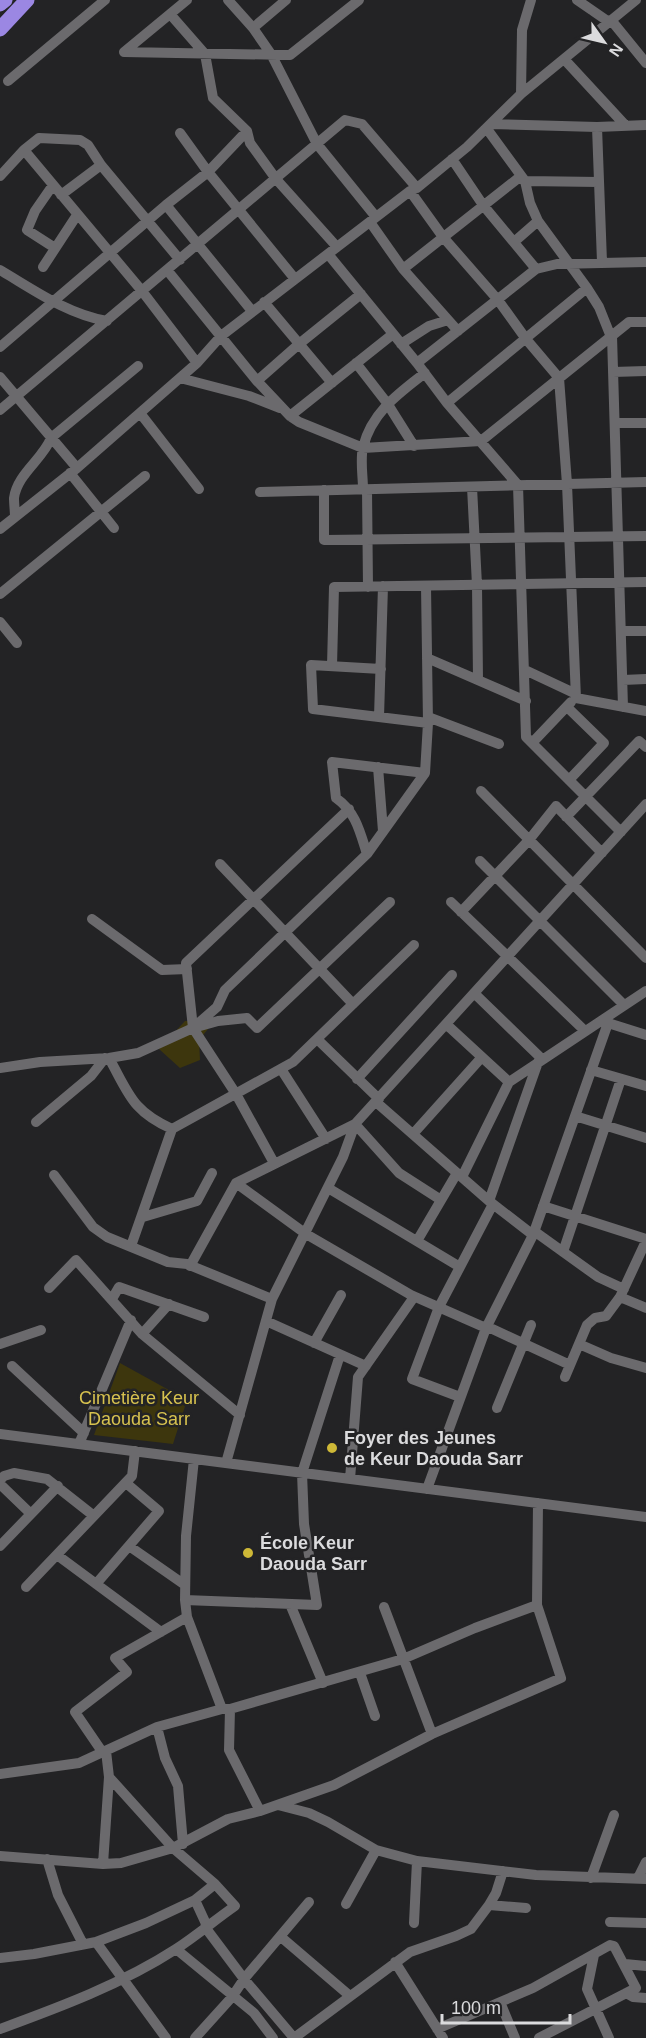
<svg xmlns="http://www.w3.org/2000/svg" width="646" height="2038" font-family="Helvetica,sans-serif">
<rect width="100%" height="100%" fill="#232325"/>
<path fill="#3d360d" d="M185,1021H200L208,1029L199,1040L200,1060L180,1068L159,1049Z
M120,1363L187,1400L173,1444L94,1435Z"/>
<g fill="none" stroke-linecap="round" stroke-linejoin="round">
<path stroke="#6b6a6d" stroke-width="10" d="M228,0L253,28L271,54L317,144L376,217
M577,0L609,22
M170,14L205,54L213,98L247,131L250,143L276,179L337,247
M611,20L646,63
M253,28L286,0
M124,52L290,55L359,0
M124,52L187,0
M564,59L625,125
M8,81L105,0
M521,94L522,30L531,0
M492,124L597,127L646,125
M597,127L602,262
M487,129L525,181L599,182
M180,133L208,172L295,279
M452,159L483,205L536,269
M0,176L24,150
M525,181L530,203L538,221L587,288
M53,185L35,211L27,230L55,248
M410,191L443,237L498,300L526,339L559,378L567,484L576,698
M61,195L101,165
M166,205L252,311
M370,222L403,269L458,331
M514,242L538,221
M328,254L417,363L447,403L518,485L526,737L621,832
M180,260L101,165L88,145L80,140L39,138L24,150L142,291L197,363
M43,267L77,215
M403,269L521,176
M0,270C34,290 67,314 107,321
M167,270L257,381L290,416
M264,302L332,383
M393,334L290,416L299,422L363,448L481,441L629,322H646
M612,336L623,707
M401,344L429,326L448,320
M0,347L166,205L208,172L247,131
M356,363L387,403L414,446
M417,363L536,269L557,264L646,262
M613,372L646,371
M0,377L77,468
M180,378L249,396L280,408
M257,381L299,344L361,294
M447,403L587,288L599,307L611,337
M0,410L345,120L362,124L417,188
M140,413L199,489
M615,423H646
M70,473L114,528
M472,487L477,585L478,680
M363,489C363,476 360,460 363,447C372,412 398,394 425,373
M367,489L368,587
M324,490V540L646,536
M260,492L646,482
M15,517C15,511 14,504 14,498C17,474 43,459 51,438L138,366
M0,529L77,468L197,363L221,336L410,191L417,188L467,147L521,94L636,0
M0,594L145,476
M0,622L17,643
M621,631H646
M427,658L526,701
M332,666L334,587L646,582
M381,669L311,665L313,709L428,723
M525,670L574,693
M623,680L646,679
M576,698L646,711
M567,707L604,743L569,780
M379,717L383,586
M428,717L499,744
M532,743L571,702
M378,767L383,831
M481,791L646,958
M566,817L639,741L646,747
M367,854C360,832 356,812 336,798L332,762L425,773
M480,861L624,1005
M220,864L353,1004
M451,902L585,1031
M461,912L529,840L556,806L602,853
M92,919L162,970L187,969
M474,993L542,1059
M605,1019L608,1023L646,1035
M446,1024L509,1082
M193,1028L217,1007L225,990L367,854L425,773L428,723L426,586
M317,1039L379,1099
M109,1058C129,1094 132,1111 172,1129
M0,1068L40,1062L109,1058L138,1053L193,1028L218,1021L247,1018L257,1028L390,902
M281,1069L326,1139
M591,1070L646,1086
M357,1079L452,975
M376,1102L489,1201L533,1235
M575,1116L646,1138
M36,1122L91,1076L105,1058
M355,1124L399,1173L441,1200
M413,1134L482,1057
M274,1163L236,1094L193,1028L186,963L349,809
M54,1175L93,1227L107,1237L168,1262L187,1264L272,1299
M462,1177L509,1082L646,991
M236,1183L306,1234L411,1295L486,1328
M328,1188L460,1267
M489,1201L538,1062
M543,1206L646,1239
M143,1217L197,1201L212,1173
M534,1231L598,1277L624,1289
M417,1241L457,1173
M131,1246L172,1129L293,1062L414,945
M563,1252L621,1079
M190,1266L236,1183L355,1124L646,804
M49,1288L76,1260L142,1334L240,1415
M620,1297L646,1308
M112,1299L119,1287L204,1317
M266,1321L366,1366
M486,1326L570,1365
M142,1334L169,1304
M314,1343L341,1295
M0,1344L41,1330
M579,1344L611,1358L646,1368
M12,1366L84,1433
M565,1377L587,1325L595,1318L606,1316L620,1297L646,1241
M460,1397L412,1379L439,1307L493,1204
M497,1408L531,1325
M0,1434L646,1517
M79,1444L131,1320
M194,1459L186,1536L185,1600L187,1617L222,1709
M226,1463L272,1299L343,1157L355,1124
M350,1479L358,1377L414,1297
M0,1480L4,1476L14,1473L47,1479L94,1516
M0,1484L31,1514
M427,1489L486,1328L533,1235L608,1023
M0,1546L58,1486
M129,1546L185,1585
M57,1555L161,1632
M96,1584L159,1511L126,1483
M26,1587L132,1476L135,1451
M185,1600L317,1605L304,1524L302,1473L340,1355
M290,1604L323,1683
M384,1607L432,1734
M360,1673L375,1716
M230,1709L229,1750L260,1811
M157,1727L165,1758L178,1786L183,1844
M103,1753L75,1712L127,1672L115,1658L187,1617
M0,1774L79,1763L157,1727L222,1709H230L403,1659L475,1628L537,1605
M278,1805L309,1813L328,1822L376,1850L417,1861L536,1875L646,1879
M0,1856L103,1864L121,1863L173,1848L228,1819L260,1811L334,1785L432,1734L561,1678L537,1605L538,1503
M47,1859L58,1895L83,1944
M103,1864L109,1777L106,1751
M591,1878L614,1815
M638,1878L646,1862
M195,1900L207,1926
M346,1904L376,1850
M489,1905L496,1893L503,1871
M610,1922L646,1923
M414,1923L417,1861
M205,1927L244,1979L294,2038
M281,1937L350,1996
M96,1942L166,2038
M176,1949L254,2013L273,2038
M594,1955L587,1989L609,2038
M0,1958L34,1954L96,1942L146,1923L195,1900L215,1884
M395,1962L443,2038
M625,1964L646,1966
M626,1993L633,1997L646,1998
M500,2002L515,2038
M0,2029C60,2007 122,1984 176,1949C196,1936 215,1920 235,1906L215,1884L173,1848L109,1777
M437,2029L533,1988L610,1945L614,1946L636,1988L539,2038
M195,2038L232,1997L244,1979L309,1902
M294,2038L410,1952L456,1936L471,1929L489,1905L526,1908"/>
<path stroke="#9b87e3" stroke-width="15" d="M0,4L5,0
M0,29L27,0"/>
</g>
<g fill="#ceb837" stroke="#232325" stroke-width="2">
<circle cx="332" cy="1448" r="6"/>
<circle cx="248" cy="1553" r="6"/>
</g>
<g text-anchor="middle" stroke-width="5" stroke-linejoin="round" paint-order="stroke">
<g font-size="18" fill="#d7c24f" stroke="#232325">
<text x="139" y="1404">Cimetière Keur<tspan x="139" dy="21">Daouda Sarr</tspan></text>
</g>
<g font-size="18" font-weight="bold" fill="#dbdbdd" stroke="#232325" text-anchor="start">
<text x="344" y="1444">Foyer des Jeunes<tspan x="344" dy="21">de Keur Daouda Sarr</tspan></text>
<text x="260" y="1549">École Keur<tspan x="260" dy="21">Daouda Sarr</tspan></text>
</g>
</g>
<g transform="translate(604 42) rotate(124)" stroke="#232325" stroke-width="4.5" paint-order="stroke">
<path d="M0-4.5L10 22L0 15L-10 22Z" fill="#dbdbdd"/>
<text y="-9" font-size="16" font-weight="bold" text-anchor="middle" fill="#dbdbdd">N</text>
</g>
<path d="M442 2014v9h128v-9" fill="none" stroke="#dbdbdd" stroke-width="3"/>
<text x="451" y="2014" font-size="18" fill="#dbdbdd" stroke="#232325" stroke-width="4.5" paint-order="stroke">100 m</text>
</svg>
